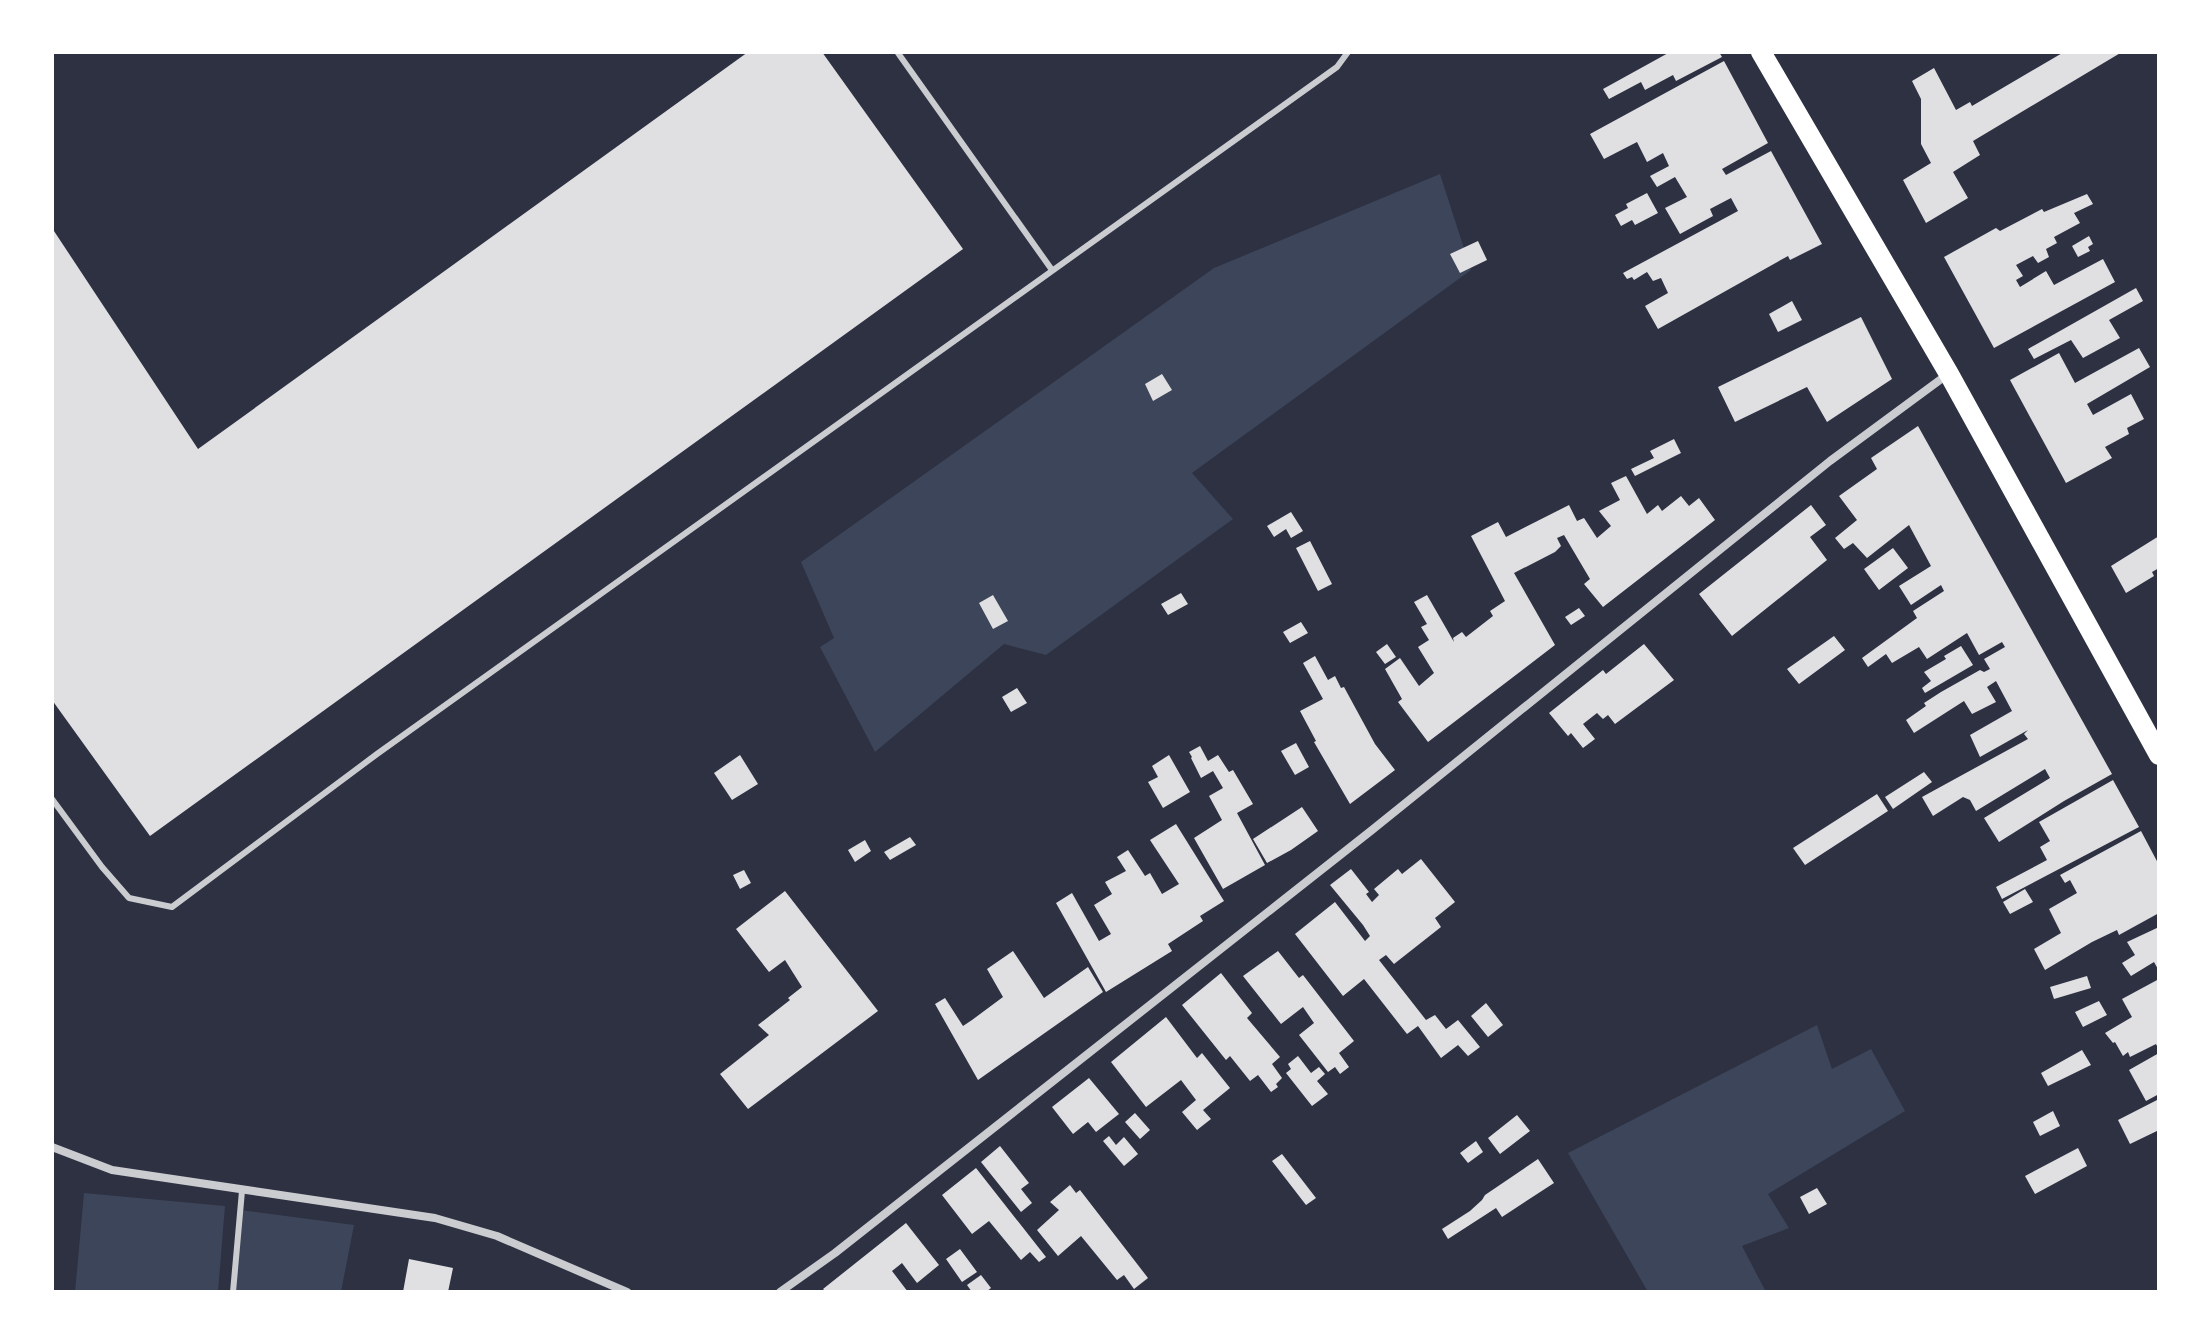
<svg xmlns="http://www.w3.org/2000/svg" width="2211" height="1344" font-family="Lato,sans-serif">
<rect width="100%" height="100%" fill="#2d3142"/>
<path fill="#3c4559" d="M1440,174L1471,270L1192,473L1233,519L1046,655L1004,644L875,752L820,647L834,638L801,562L1214,268Z
M1817,1025L1832,1069L1871,1049L1905,1111L1768,1194L1789,1228L1742,1246L1766,1292H1648L1568,1153Z
M84,1193L225,1206L218,1292H75Z
M240,1210L354,1225L341,1292H233Z"/>
<path fill="#e0e0e3" d="M748,52H822L963,249L150,836L52,700V228L198,449Z
M1670,52H1719L1722,57L1676,81L1673,75L1645,90L1641,82L1609,99L1603,89Z
M2064,52H2122L1973,141L1980,155L1953,172L1968,198L1926,223L1903,180L1931,163L1921,144V99L1912,81L1934,68L1956,110L1970,102L1972,106Z
M1724,61L1768,143L1722,169L1726,175L1771,151L1822,244L1790,260L1788,256L1658,329L1645,306L1668,293L1661,278L1653,281L1647,272L1634,280L1632,277L1627,279L1623,273L1738,211L1731,198L1710,209L1713,216L1680,234L1665,208L1687,197L1675,177L1657,187L1650,176L1669,166L1663,153L1647,162L1637,142L1604,159L1590,134Z
M1647,193L1658,213L1635,225L1632,220L1621,226L1615,215L1628,208L1626,204Z
M2087,194L2093,204L2074,213L2080,223L2054,237L2057,243L2046,249L2049,257L2038,263L2033,256L2016,265L2023,276L2016,280L2020,287L2046,271L2054,285L2103,259L2115,282L1994,348L1944,257L1996,228L2000,231L2042,209L2044,212Z
M2089,236L2093,244L2088,247L2090,251L2078,257L2072,246Z
M1478,241L1487,260L1460,273L1450,254Z
M2136,288L2143,301L2109,320L2120,338L2083,358L2071,340L2034,359L2028,349Z
M1792,301L1802,320L1778,332L1769,314Z
M1861,317L1892,379L1827,422L1807,387L1735,422L1718,387Z
M2139,348L2150,367L2087,404L2093,415L2131,394L2144,419L2127,428L2129,434L2105,447L2112,458L2066,483L2010,380L2059,353L2075,383Z
M1162,374L1172,390L1153,401L1145,384Z
M1918,426L2112,774L2064,801L1999,842L1984,818L2050,778L2045,769L1976,811L1970,800L1963,797L1933,816L1922,797L2028,739L2024,734L2028,730L1980,757L1970,735L2012,711L1996,681L1987,687L1996,702L1972,714L1964,701L1914,733L1906,720L1926,706L1924,703L1941,692L1980,670L1984,672L1990,669L1984,659L2005,647L2002,642L1979,655L1967,633L1927,659L1919,647L1892,663L1886,654L1868,667L1862,658L1917,618L1913,611L1944,591L1941,585L1911,605L1899,586L1931,566L1909,525L1867,558L1853,543L1844,549L1835,538L1857,520L1839,496L1877,469L1871,458Z
M1674,439L1681,453L1635,476L1631,469L1654,458L1650,451Z
M1626,476L1647,514L1658,505L1662,511L1681,496L1689,506L1699,498L1715,520L1603,607L1584,584L1590,579L1564,535L1557,538L1561,546L1555,552L1514,573L1555,645L1428,742L1398,702L1402,699L1385,669L1400,658L1419,686L1434,673L1418,647L1429,640L1421,627L1427,624L1414,602L1427,595L1454,642L1453,638L1462,632L1466,637L1493,616L1490,611L1505,601L1471,536L1498,522L1506,537L1569,505L1577,521L1584,518L1597,538L1611,526L1599,511L1620,500L1611,483Z
M1811,505L1826,525L1810,537L1827,560L1732,636L1699,594Z
M1291,512L1303,531L1291,538L1286,529L1274,537L1267,526Z
M2159,536V568L2152,572L2154,576L2126,593L2111,566Z
M1310,541L1332,584L1318,591L1296,548Z
M1893,548L1908,568L1879,590L1864,569Z
M1181,593L1188,604L1168,615L1161,604Z
M993,595L1008,621L993,629L979,603Z
M1579,608L1585,616L1571,625L1565,617Z
M1301,622L1308,633L1290,643L1283,632Z
M1834,636L1845,650L1799,684L1787,669Z
M1387,644L1396,657L1385,664L1376,652Z
M1644,644L1674,680L1615,724L1608,715L1603,719L1597,713L1583,724L1595,739L1583,748L1571,733L1568,736L1549,713L1603,670L1606,674Z
M1961,646L1973,665L1925,693L1922,688L1931,681L1924,672L1946,659L1944,656Z
M1315,656L1328,680L1335,676L1341,688L1344,687L1375,744L1395,770L1350,804L1314,742L1316,741L1300,711L1323,699L1303,663Z
M1017,688L1027,703L1011,712L1002,697Z
M1296,743L1309,767L1295,775L1281,751Z
M1200,746L1208,761L1218,755L1229,772L1233,770L1253,804L1237,813L1265,865L1223,889L1194,838L1222,820L1209,796L1223,788L1213,771L1201,778L1191,758L1192,757L1189,752Z
M740,755L758,784L732,800L714,773Z
M1169,755L1190,792L1163,808L1148,782L1158,777L1152,766Z
M1924,772L1932,782L1893,809L1885,797Z
M2113,780L2139,827L2002,899L1996,887L2047,860L2040,847L2050,841L2039,822Z
M1877,794L1888,811L1805,865L1793,848Z
M1302,807L1318,831L1291,850L1267,863L1253,839Z
M1176,824L1224,901L1200,916L1203,921L1168,944L1172,951L1106,992L1056,903L1072,893L1099,941L1111,934L1094,905L1112,894L1105,882L1126,871L1117,857L1128,850L1145,876L1150,873L1162,894L1179,884L1150,840Z
M2141,831L2159,865V913L2119,935L2117,930L2092,942L2045,970L2034,949L2061,933L2049,909L2077,893L2070,880L2065,883L2060,875Z
M910,837L916,845L890,860L884,852Z
M865,840L871,851L855,862L848,850Z
M1421,859L1455,902L1435,918L1441,927L1394,964L1386,955L1379,960L1426,1020L1435,1015L1446,1029L1458,1020L1480,1047L1468,1056L1458,1045L1441,1058L1418,1026L1407,1034L1364,979L1343,996L1295,934L1335,902L1365,941L1370,936L1363,925L1330,885L1351,869L1369,892L1366,894L1372,902L1379,895L1374,889L1398,869L1402,874Z
M744,870L751,883L740,889L733,875Z
M2025,889L2033,902L2010,914L2003,902Z
M785,891L878,1011L748,1109L720,1074L769,1035L758,1025L790,1000L788,998L802,987L785,960L769,972L736,929Z
M2159,927V971L2154,962L2131,976L2122,963L2135,955L2127,942Z
M1013,951L1044,998L1088,967L1103,992L978,1080L935,1004L945,998L963,1026L972,1020L1003,997L987,969Z
M1278,951L1299,978L1303,975L1354,1041L1339,1053L1349,1067L1340,1074L1335,1067L1328,1072L1299,1035L1314,1023L1303,1007L1281,1024L1243,976Z
M1221,973L1252,1013L1247,1018L1280,1057L1272,1064L1282,1078L1276,1084L1278,1087L1271,1092L1258,1075L1250,1081L1230,1056L1226,1060L1182,1005Z
M2087,976L2091,988L2054,999L2050,987Z
M2159,979V1050L2156,1044L2130,1057L2128,1052L2123,1056L2115,1042L2113,1043L2105,1033L2132,1017L2122,999Z
M2099,1001L2107,1015L2083,1027L2075,1012Z
M1486,1003L1503,1025L1488,1037L1471,1016Z
M1166,1017L1197,1058L1202,1053L1230,1088L1203,1110L1211,1119L1197,1130L1182,1112L1196,1100L1181,1080L1146,1107L1111,1062Z
M2082,1050L2091,1065L2048,1086L2041,1073Z
M2159,1053V1094L2146,1101L2129,1070Z
M1298,1056L1311,1073L1319,1067L1325,1074L1317,1081L1328,1094L1312,1106L1286,1073L1291,1069L1288,1064Z
M1089,1078L1119,1114L1096,1132L1088,1122L1073,1134L1052,1107Z
M2159,1099V1130L2130,1144L2118,1120Z
M2053,1111L2060,1126L2040,1136L2033,1122Z
M1135,1113L1150,1130L1140,1139L1125,1122Z
M1517,1115L1530,1131L1500,1154L1488,1138Z
M1109,1136L1116,1145L1124,1137L1138,1154L1124,1166L1103,1141Z
M1476,1141L1483,1152L1468,1163L1460,1153Z
M1000,1146L1029,1183L1021,1189L1032,1203L1021,1212L981,1162Z
M2078,1148L2087,1166L2035,1194L2025,1176Z
M1282,1154L1316,1198L1306,1205L1272,1161Z
M1538,1159L1554,1183L1502,1217L1496,1208L1448,1239L1442,1229L1470,1211L1482,1200L1485,1195Z
M976,1168L1046,1257L1039,1262L1030,1252L1021,1260L989,1221L972,1234L942,1195Z
M1070,1185L1076,1193L1080,1190L1148,1278L1134,1289L1124,1275L1117,1280L1081,1236L1058,1256L1037,1230L1059,1210L1050,1202Z
M1817,1188L1827,1204L1809,1214L1800,1197Z
M906,1223L939,1265L917,1283L902,1263L892,1271L908,1292H826L823,1289Z
M960,1249L977,1272L962,1282L946,1259Z
M409,1259L453,1268L448,1292H403Z
M981,1275L991,1288L986,1292H972L967,1285Z"/>
<g fill="none" stroke-linecap="round" stroke-linejoin="round">
<path stroke="#caccd0" stroke-width="6" d="M898,53L1052,270
M52,799L102,867L129,898L172,907L377,754L1337,67L1348,52
M233,1292L242,1191"/>
<path stroke="#caccd0" stroke-width="8" d="M52,1147L112,1170L435,1218L497,1236L627,1292
M780,1292L835,1253L1372,830L1830,461L1948,374"/>
<path stroke="#fff" stroke-width="20" d="M1761,52L1949,374L2159,755"/>
</g>
<rect width="2211" height="1344" fill="none" stroke="#ffffff" stroke-width="108"/>
</svg>
